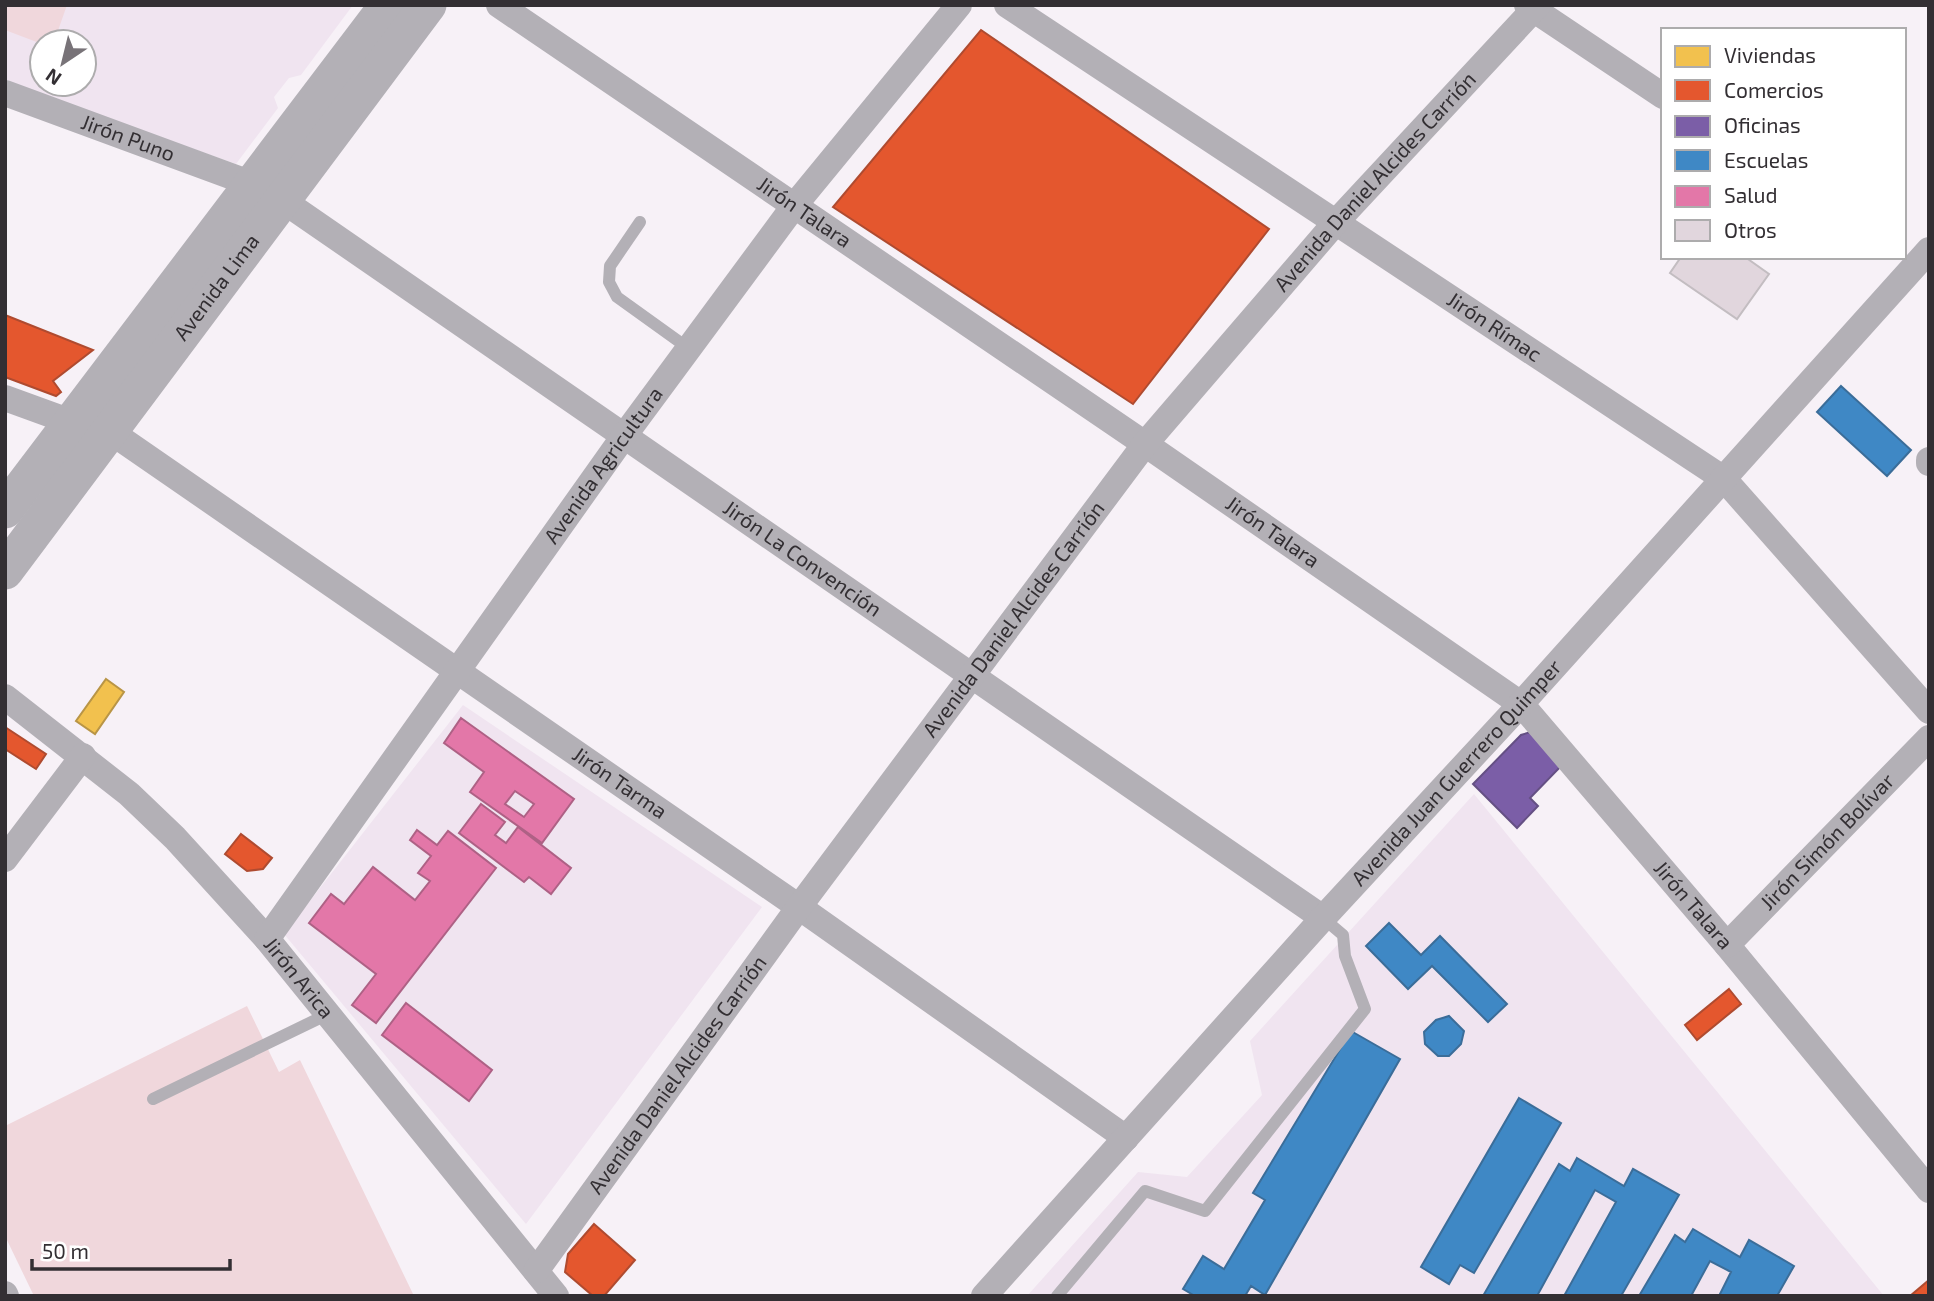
<svg xmlns="http://www.w3.org/2000/svg" width="1934" height="1301" font-family="'Exo 2',sans-serif">
<rect width="100%" height="100%" fill="#f7f1f7"/>
<path fill="#f0e4f0" fill-rule="evenodd" d="M5,5H353L301,75L289,78L274,97L278,108L236,164L5,82ZM42,42H84V84H42Z
M463,705L762,907L526,1224L284,934Z
M1474,794L1884,1296H1027L1138,1172L1187,1177L1262,1095L1250,1041Z"/>
<path fill="#f0d7dc" d="M5,5H67L54,42H42V44L5,30Z
M247,1006L279,1072L300,1060L414,1296H34L5,1236V1126Z"/>
<path fill="#f2c14e" stroke="#b99546" stroke-width="2" d="M106,679L124,692L95,734L76,721Z"/>
<path fill="#e4572e" stroke="#af4b30" stroke-width="2" d="M981,30L1269,229L1133,404L833,207Z
M5,315L93,350L53,381L61,392L56,396L5,377Z
M5,727L46,754L36,769L5,749Z
M241,834L272,858L263,869L247,871L225,854Z
M1729,989L1741,1004L1697,1040L1685,1025Z
M594,1224L635,1260L604,1296H593L565,1272L568,1254Z
M1929,1280V1296H1910Z"/>
<path fill="#7b5ea7" stroke="#655084" stroke-width="2" d="M1534,731L1565,762L1530,798L1538,806L1517,828L1473,784L1521,735Z"/>
<path fill="#3f88c5" stroke="#3b6d99" stroke-width="2" d="M1841,386L1911,450L1887,476L1817,412Z
M1389,923L1421,955L1440,936L1507,1004L1488,1022L1432,966L1408,989L1366,946Z
M1449,1016L1464,1031L1461,1044L1449,1056H1438L1425,1044L1424,1032L1436,1020Z
M1351,1031L1400,1059L1265,1295L1251,1286L1245,1296H1195L1183,1289L1203,1256L1224,1269L1265,1200L1253,1193Z
M1519,1098L1561,1123L1474,1273L1460,1265L1449,1284L1421,1267Z
M1577,1158L1624,1186L1633,1169L1679,1195L1621,1296H1564L1616,1202L1595,1190L1537,1296H1483L1559,1164L1570,1171Z
M1693,1229L1740,1257L1749,1240L1794,1266L1777,1296H1719L1731,1272L1710,1261L1691,1296H1639L1675,1235L1685,1242Z"/>
<path fill="#e377a8" stroke="#ae6185" stroke-width="2" fill-rule="evenodd" d="M461,718L574,799L542,843L470,792L484,772L444,743ZM515,791L534,804L524,817L505,804Z
M481,804L505,822L495,835L506,843L518,827L571,868L551,894L529,877L524,882L459,833Z
M417,830L437,845L448,831L496,868L376,1023L352,1005L376,974L309,923L331,894L344,904L373,867L415,900L430,881L418,873L431,856L410,840Z
M406,1003L492,1070L469,1101L382,1035Z"/>
<path fill="#e1d6dd" stroke="#c3bdc1" stroke-width="2" d="M1681,257H1745L1769,274L1737,319L1670,273Z"/>
<g fill="none" stroke-linecap="round" stroke-linejoin="round">
<path stroke="#b3b0b6" stroke-width="12" d="M640,222L610,266L609,282L617,297L688,348
M153,1099L328,1014
M1057,1296L1145,1191L1205,1211L1365,1009L1345,956L1343,935L1323,918"/>
<g stroke="#b3b0b6" stroke-width="26">
<path id="s1" d="M499,5L1145,444L1521,704L1727,945L1929,1190"/>
<path id="s2" d="M1007,5L1724,479L1929,711"/>
<path d="M1527,5L1663,96"/>
<path id="s3" d="M5,93L252,184"/>
<path id="s4" d="M282,200L1323,918"/>
<path d="M5,398L71,422"/>
<path id="s5" d="M111,432L799,907L1126,1138"/>
<path d="M1929,460V463"/>
<path id="s6" d="M5,697L129,794L175,838L267,939L556,1296"/>
<path d="M5,859L83,756"/>
<path id="s7" d="M267,939L624,436L794,206L959,5"/>
<path id="s8" d="M1727,945L1929,738"/>
<path id="s9" d="M536,1271L799,907L1145,444L1336,222L1538,5"/>
<path d="M5,1294L6,1296"/>
<path id="s10" d="M984,1296L1323,918L1521,704L1929,250"/>
</g>
<g stroke="#b3b0b6" stroke-width="37">
<path d="M5,510L388,5"/>
<path id="s11" d="M5,571L428,5"/>
</g>
</g>
<g text-anchor="middle" stroke-width="7" stroke-linejoin="round" paint-order="stroke">
<g font-size="21" fill="#332f33" stroke="#fff">
<text dy="7" stroke="none"><textPath href="#s3" startOffset="131">Jirón Puno</textPath></text>
<text dy="7" stroke="none"><textPath href="#s9" startOffset="1376">Avenida Daniel Alcides Carrión</textPath></text>
<text dy="7" stroke="none"><textPath href="#s1" startOffset="369">Jirón Talara</textPath></text>
<text dy="7" stroke="none"><textPath href="#s11" startOffset="354">Avenida Lima</textPath></text>
<text dy="7" stroke="none"><textPath href="#s2" startOffset="584">Jirón Rímac</textPath></text>
<text dy="7" stroke="none"><textPath href="#s7" startOffset="581">Avenida Agricultura</textPath></text>
<text dy="7" stroke="none"><textPath href="#s1" startOffset="936">Jirón Talara</textPath></text>
<text dy="7" stroke="none"><textPath href="#s4" startOffset="632">Jirón La Convención</textPath></text>
<text dy="7" stroke="none"><textPath href="#s9" startOffset="808">Avenida Daniel Alcides Carrión</textPath></text>
<text dy="7" stroke="none"><textPath href="#s10" startOffset="705">Avenida Juan Guerrero Quimper</textPath></text>
<text dy="7" stroke="none"><textPath href="#s5" startOffset="618">Jirón Tarma</textPath></text>
<text dy="7" stroke="none"><textPath href="#s8" startOffset="144">Jirón Simón Bolívar</textPath></text>
<text dy="7" stroke="none"><textPath href="#s1" startOffset="1503">Jirón Talara</textPath></text>
<text dy="7" stroke="none"><textPath href="#s6" startOffset="408">Jirón Arica</textPath></text>
<text dy="7" stroke="none"><textPath href="#s9" startOffset="242">Avenida Daniel Alcides Carrión</textPath></text>
</g>
</g>
<rect width="1934" height="1301" fill="none" stroke="#332f33" stroke-width="14"/>
<rect x="1661" y="28" width="245" height="231" fill="#ffffff" stroke="#adacad" stroke-width="2"/>
<rect x="1675" y="46" width="35" height="21" fill="#f2c14e" stroke="#adacad" stroke-width="2"/>
<text x="1724" y="63" font-size="21" fill="#332f33">Viviendas</text>
<rect x="1675" y="80" width="35" height="21" fill="#e4572e" stroke="#adacad" stroke-width="2"/>
<text x="1724" y="98" font-size="21" fill="#332f33">Comercios</text>
<rect x="1675" y="116" width="35" height="21" fill="#7b5ea7" stroke="#adacad" stroke-width="2"/>
<text x="1724" y="133" font-size="21" fill="#332f33">Oficinas</text>
<rect x="1675" y="150" width="35" height="21" fill="#3f88c5" stroke="#adacad" stroke-width="2"/>
<text x="1724" y="168" font-size="21" fill="#332f33">Escuelas</text>
<rect x="1675" y="186" width="35" height="21" fill="#e377a8" stroke="#adacad" stroke-width="2"/>
<text x="1724" y="203" font-size="21" fill="#332f33">Salud</text>
<rect x="1675" y="220" width="35" height="21" fill="#e1d6dd" stroke="#adacad" stroke-width="2"/>
<text x="1724" y="238" font-size="21" fill="#332f33">Otros</text>
<g transform="translate(63 63) rotate(215)"><circle r="33" fill="#ffffff" stroke="#adacad" stroke-width="2"/>
<path d="M0-5L12 26L0 18L-12 26Z" fill="#787378"/>
<text y="-10" font-size="19" font-weight="bold" text-anchor="middle" fill="#332f33">N</text>
</g>
<path d="M32 1259v10h198v-10" fill="none" stroke="#332f33" stroke-width="3.5"/>
<text x="42" y="1259" font-size="21" fill="#332f33" stroke="#ffffff" stroke-width="5" paint-order="stroke">50 m</text>
</svg>
